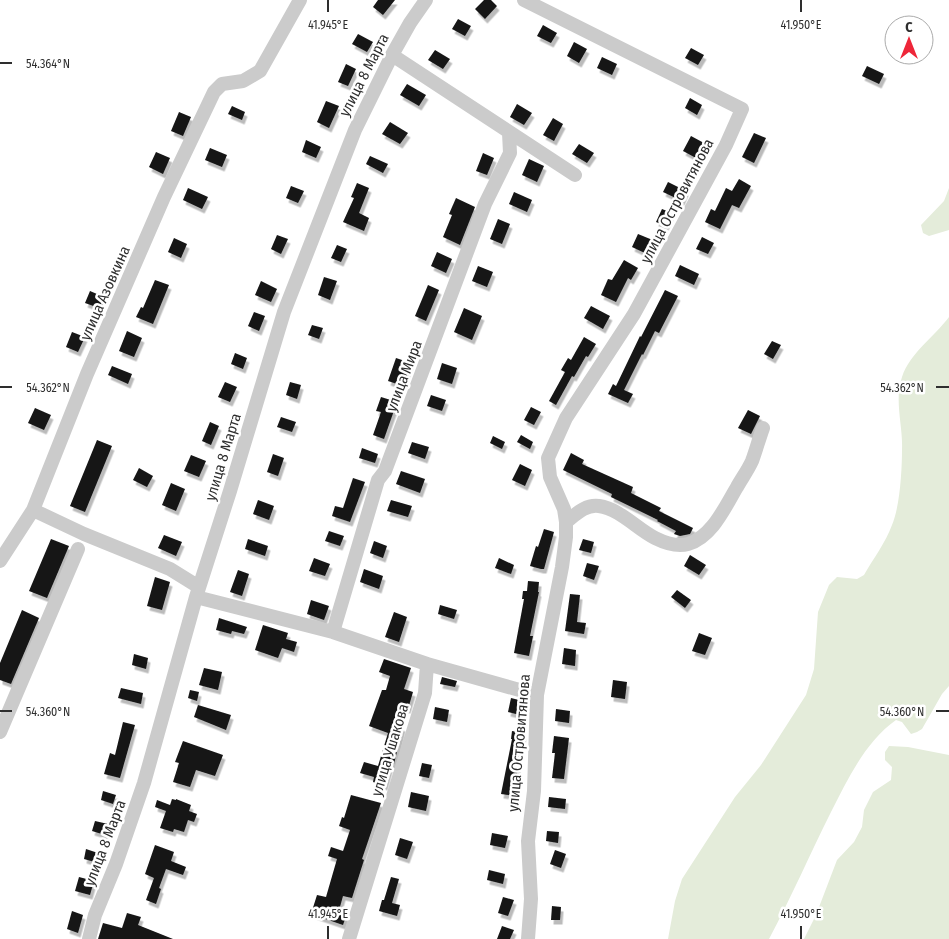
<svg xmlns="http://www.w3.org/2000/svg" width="949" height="939" font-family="'Fira Sans Condensed',sans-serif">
<defs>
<filter id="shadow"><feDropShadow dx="2.5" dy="4.5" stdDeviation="0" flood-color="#0004"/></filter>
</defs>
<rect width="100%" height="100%" fill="#fff"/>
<path fill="#e4ecda" d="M949,188V230L929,236L923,233L921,225L944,201Z
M949,317V686L942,694L922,729L917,732L911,734L902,722L896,720C865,742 848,779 831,812C810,854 791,898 769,939H668L675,901L682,879L735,797L761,765L806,695L814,669L818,612L829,585L837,577L857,579L864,575C873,559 886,542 892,525C900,506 902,470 902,449C903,426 894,400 902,377C910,353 934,337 949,317Z
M889,746L908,747L949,755V939H804L816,915L837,860L854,842L862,827L864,810L873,792L891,780L892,767L885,760V752Z"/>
<path fill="#151515" filter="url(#shadow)" d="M378,0H395L383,15L373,7Z
M484,0H491L497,6L485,19L475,9Z
M458,19L471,26L465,36L452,29Z
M543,25L557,33L551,43L537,36Z
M358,34L373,42L367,52L352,44Z
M574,42L587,49L579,63L567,56Z
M691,48L704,55L698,65L685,58Z
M435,50L450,59L443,69L428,60Z
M602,57L617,64L612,75L597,68Z
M346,64L356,69L348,86L338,82Z
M867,66L884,74L879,84L862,76Z
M407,84L426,95L419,106L400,95Z
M690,98L702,105L697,115L685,108Z
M326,101L339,106L329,128L317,122Z
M517,104L532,113L524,125L510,117Z
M232,106L245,112L242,120L228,114Z
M179,112L191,117L183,136L171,131Z
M553,118L563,124L554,141L543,135Z
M390,122L408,133L400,144L382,134Z
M754,133L766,138L754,163L742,157Z
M691,136L704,143L696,158L683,151Z
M306,140L321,147L316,158L302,152Z
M579,144L594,153L587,163L572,154Z
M210,148L227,155L222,167L205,160Z
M156,152L170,158L163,174L149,167Z
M483,153L494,158L487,175L476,171Z
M370,156L388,164L383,173L366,164Z
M529,159L544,166L537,182L522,175Z
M739,179L751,186L739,208L732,205L720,229L705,222L711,209L715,211L726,188L732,191Z
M668,182L686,191L682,201L663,192Z
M357,183L369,188L359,213L369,218L364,231L343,222L354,198L351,197Z
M291,186L304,191L298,203L286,198Z
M188,188L208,197L202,209L183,200Z
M514,192L532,200L527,212L509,204Z
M456,198L475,207L460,245L443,237L452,215L449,214Z
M662,209L672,213L666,226L656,222Z
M498,219L510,224L502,244L490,239Z
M638,234L655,241L649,255L632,247Z
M277,235L288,239L281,254L271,249Z
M702,237L714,243L708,254L696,249Z
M174,238L187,244L181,258L168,252Z
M337,245L347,249L341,262L331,258Z
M437,252L452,259L446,273L431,266Z
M624,260L638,268L631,280L628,278L616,302L601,295L608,279L612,280Z
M680,265L699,274L694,285L675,276Z
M478,266L493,272L487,287L472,281Z
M324,277L337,281L330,300L318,295Z
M155,280L169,285L153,324L136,317L141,307L143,308Z
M261,281L277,289L271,302L255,295Z
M428,285L439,290L426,321L415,316Z
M665,290L678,296L659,333L655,331L643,355L642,354L624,390L633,394L628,403L608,394L613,384L616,386L640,336L641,337Z
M90,291L104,297L99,308L85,303Z
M591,306L610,316L603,329L584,318Z
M464,308L482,316L472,340L454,332Z
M254,312L265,316L259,331L248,326Z
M312,325L323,328L319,339L308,335Z
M127,331L142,338L134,357L119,351Z
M72,332L85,337L78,352L66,347Z
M584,337L596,344L588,357L586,356L574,377L572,376L556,405L549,401L565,372L561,370L568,358L571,360Z
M772,341L781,345L773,359L764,354Z
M235,353L247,358L243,369L231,364Z
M396,358L411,363L403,386L388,381Z
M442,363L457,368L452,384L437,379Z
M112,366L132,374L128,384L108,375Z
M225,382L237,387L230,402L218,397Z
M290,382L301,385L297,399L286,395Z
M431,395L446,400L442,411L427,406Z
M381,397L397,402L384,439L373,435L381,412L376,411Z
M531,407L541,412L534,425L524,420Z
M35,408L51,415L44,430L28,423Z
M748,410L760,416L751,434L738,428Z
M281,417L296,422L292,432L277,427Z
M210,422L219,426L211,445L202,441Z
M521,435L533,442L530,449L517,442Z
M493,436L505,442L502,449L490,443Z
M97,440L112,446L85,512L70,506Z
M412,442L429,447L425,459L408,453Z
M362,448L378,454L375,463L359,458Z
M571,453L584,460L582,464L633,487L631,493L661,508L659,511L693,528L690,534L680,536L674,534L676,531L657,521L658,520L611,497L612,494L563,470Z
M273,454L284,458L278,476L267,472Z
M191,455L206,461L199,477L184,471Z
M520,464L532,470L525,486L512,480Z
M139,468L153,476L147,487L133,480Z
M401,471L425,479L420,493L396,484Z
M353,478L365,482L350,522L332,516L335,506L343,508Z
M171,483L185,489L176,511L162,505Z
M258,500L274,506L269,520L253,514Z
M391,500L412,506L408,517L387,511Z
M544,529L554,532L544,569H541L530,566L536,546L538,547Z
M329,531L344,536L340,546L325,541Z
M164,535L182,542L176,556L158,548Z
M51,539L69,546L47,598L29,591Z
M248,539L268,546L265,556L245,549Z
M583,539L594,542L591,553L579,550Z
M374,541L387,546L383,558L370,553Z
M690,555L706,565L699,575L684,566Z
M314,558L330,564L325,576L309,571Z
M499,558L514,565L511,574L495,568Z
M587,563L599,566L594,580L583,576Z
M364,569L383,576L379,589L360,582Z
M238,570L249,574L242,596L230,592Z
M155,577L170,582L162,610L147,606Z
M528,581L539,582L538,592H539L530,636H533L529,656L514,653L524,599H522L523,591H527Z
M677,590L691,600L685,608L671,597Z
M570,594L580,595L577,622L586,623L584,634L565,631Z
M311,600L329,606L324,620L307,614Z
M440,605L457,610L454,619L438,614Z
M22,610L39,618L11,684L0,680V663Z
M394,612L407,617L399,642L385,637Z
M219,618L247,627L244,634L232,631L231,634L216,630Z
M263,625L288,633L286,639L297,642L294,652L282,648L278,658L255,650Z
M699,633L712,638L705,655L692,651Z
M564,648L576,650L575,666L562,664Z
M134,654L148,658L146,669L132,665Z
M384,659L411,668L404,689L413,692L408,709L399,707L393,724L403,727L394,764H391L385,786L373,782L374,777L360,773L364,762L378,766L388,733L369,726L382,690H386L390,676L379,672Z
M204,668L222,672L218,690L199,685Z
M442,677L457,681L455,687L440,684Z
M613,680L627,682L625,699L611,697Z
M121,688L143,693L141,704L118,698Z
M190,690L199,692L197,701L188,698Z
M511,698L523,701L520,715L508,712Z
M198,705L231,715L226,730L194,717Z
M435,707L449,710L447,722L433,719Z
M556,709L570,711L569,723L555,721Z
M123,722L135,725L120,778L104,774L110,753L115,755Z
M512,731L524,733L516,780H518L516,796L501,794L512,739H511Z
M554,736L569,738L564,779L552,778L555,753H552Z
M183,741L223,755L215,776L196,770L190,787L173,782L179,763L175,762Z
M422,763L432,765L429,778L419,776Z
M103,791L116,795L113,804L101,800Z
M411,792L429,796L426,811L408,807Z
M351,795L381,803L362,859L364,860L352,898L343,896L338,914L346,916L343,925L311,914L317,895L326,897L337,859L328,856L331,847L343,851L350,830L339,826L342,817L344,818Z
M549,797L566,799L565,809L548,807Z
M172,799L176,800V799L191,805L189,811L197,814L194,822L188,820L184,832L174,829L173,832L160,828L166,811L155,807L157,800L170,805Z
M95,821L108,824L105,835L92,831Z
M547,831L559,832L558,843L546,841Z
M492,833L508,836L505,848L490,845Z
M400,838L413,842L407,859L395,855Z
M155,845L174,852L171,861L186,867L183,875L166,869L159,888L161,889L156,904L146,900L154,878L145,874Z
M86,849L101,854L98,863L84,859Z
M555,850L566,854L561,868L550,864Z
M489,870L505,874L503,884L487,880Z
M79,877L94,881L90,895L75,891Z
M391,877L399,879L392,903L400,905L397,916L379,911L382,900H384Z
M503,897L514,900L508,916L498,913Z
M552,906L561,907L560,920H551Z
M72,911L83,915L78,933L67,929Z
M127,913L141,917L138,925L173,939H98L103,923L122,928Z
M502,926L514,930L510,939H497Z"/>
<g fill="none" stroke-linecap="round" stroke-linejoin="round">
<path stroke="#cbcbcb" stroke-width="14" d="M524,0L742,109L726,145L634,314L566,418L548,458L550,477L564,509L566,522V537L562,567L537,695L534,791L528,841L531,899L528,939
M392,55L575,175
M33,510L84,534L170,569L199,587
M566,522C576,514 586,504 599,506C620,509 637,529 655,538C665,543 677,547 688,544C712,537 725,507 737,487C742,478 748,470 752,461C756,450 759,439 763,428
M0,561L33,510L87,374L164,197L214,92L222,84L243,81L260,71L300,0
M196,597L333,632L427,664L425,693L349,939
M333,632L378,480L385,471L485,204L510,153L509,133
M427,664L537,695
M0,732L78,549
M89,939L95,915L116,864L144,783L196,597L230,491L284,312L355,130L392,55L410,23L426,0"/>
</g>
<path fill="none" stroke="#2e2e2e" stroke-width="2" d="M328,0V12M801,0V12M0,63H12M0,387H12M936,387H949M0,711H12M936,711H949M328,926V939M801,926V939"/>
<g text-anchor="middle" stroke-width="5" stroke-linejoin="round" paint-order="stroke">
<g font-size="15" fill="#2e2e2e" stroke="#fff">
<text transform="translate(364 75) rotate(-63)" y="5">улица 8 Марта</text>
<text transform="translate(677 201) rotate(-62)" y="5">улица Островитянова</text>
<text transform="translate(105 293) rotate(-66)" y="5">улица Азовкина</text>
<text transform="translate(404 376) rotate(-69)" y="5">улица Мира</text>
<text transform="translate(223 457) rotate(-73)" y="5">улица 8 Марта</text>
<text transform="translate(519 743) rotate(-85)" y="5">улица Островитянова</text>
<text transform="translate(390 750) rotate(-73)" y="5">улица Ушакова</text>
<text transform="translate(105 843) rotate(-69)" y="5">улица 8 Марта</text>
</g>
</g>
<g font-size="12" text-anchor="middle" fill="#2e2e2e" stroke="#fff" stroke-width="5" stroke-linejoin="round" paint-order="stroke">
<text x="328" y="29">41.945°E</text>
<text x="801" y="29">41.950°E</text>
<text x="48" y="68">54.364°N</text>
<text x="48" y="392">54.362°N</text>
<text x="902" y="392">54.362°N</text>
<text x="48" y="716">54.360°N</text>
<text x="902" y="716">54.360°N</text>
<text x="328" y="918">41.945°E</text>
<text x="801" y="918">41.950°E</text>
</g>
<g transform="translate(909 40)"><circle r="24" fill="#ffffff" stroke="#ababab"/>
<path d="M0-4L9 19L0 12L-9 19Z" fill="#ee2639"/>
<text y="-8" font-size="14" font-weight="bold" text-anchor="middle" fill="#2e2e2e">С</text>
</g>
</svg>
